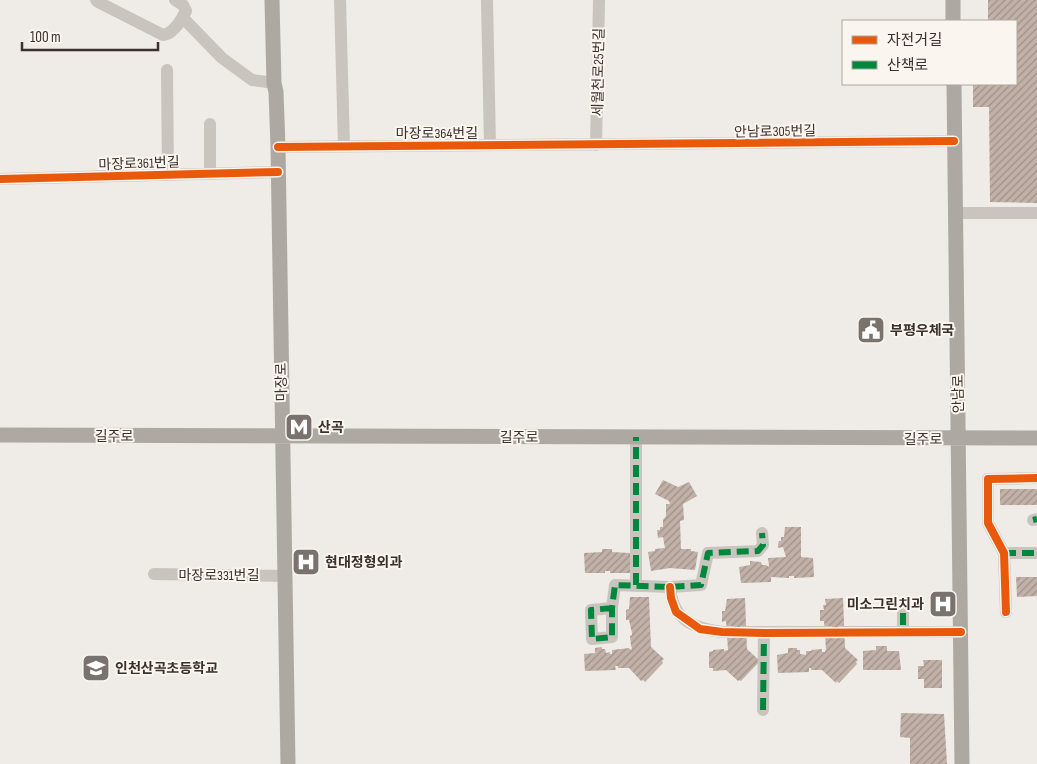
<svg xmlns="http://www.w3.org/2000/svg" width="1037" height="764" font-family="'Sofia Sans Condensed','Noto Sans KR',sans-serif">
<defs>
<pattern id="building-hatch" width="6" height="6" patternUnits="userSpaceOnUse" patternTransform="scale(1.25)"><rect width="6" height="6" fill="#c2b1a8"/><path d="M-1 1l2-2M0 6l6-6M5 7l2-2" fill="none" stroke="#9f9189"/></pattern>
</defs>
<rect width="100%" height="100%" fill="#efebe6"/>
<path fill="url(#building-hatch)" d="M988,0H1037V203L990,202L989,107H973V84H1016V21H988Z
M663,480L678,487L689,482L697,496L683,504L684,520L680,521L681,549H691V551L698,552L695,570L670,568L651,571L648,552L655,551V549L665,548L663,537L658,538L657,530H660V527H663V520L666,516V504H670L669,501L655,494Z
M1000,489H1037V505H1000Z
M785,527H801V557L813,558L814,577L794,578V576H789V578L771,577V582L741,583L739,567L750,565V561L761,562L762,565H766L769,567L768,558L786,557L783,547L778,548V545L779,541H781V537H784Z
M602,549H612V552L630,553L631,573H610V571H605V573H585L584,553L602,552Z
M1016,577H1037V596L1017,597Z
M630,597H649L651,647L664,659L662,661L663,663L645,682L643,680L641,681L629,668H618V666H615L616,670L585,671L584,654L595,653V648L602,647V649H605L606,653L610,652V654H612V650L629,648L631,650L632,648L631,646L630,636L632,635V633L629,620H626V610L629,609Z
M745,598L747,649L760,661L741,681L739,680L738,681L726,670L713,671V668H709V652L713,651V650L724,649V651L728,650L726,621L722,622V611H725L727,599Z
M843,598L845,648L858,660L856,662L857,664L839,683L837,681L836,683L822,670H811V668H809V672L778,673L777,655L788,653V648H797V650H800V654L806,655V651H812L811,650L822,649V652H825L826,649L824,621H820V610H824L823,605H826L825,599Z
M876,646H887V651H899L901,670H863V651L876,650Z
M923,660H942V688H924V679H918V666H924Z
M901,713L944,714L947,764H910V738L900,737Z"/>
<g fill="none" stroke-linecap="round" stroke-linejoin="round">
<path stroke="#cbc6c1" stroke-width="12" stroke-dasharray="12 6" stroke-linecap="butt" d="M722,632H749
M820,632H849"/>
<path stroke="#c9c4be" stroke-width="12" d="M96,0L98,2L163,35C173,34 182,19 186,11L183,5L175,0
M340,0L344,146
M487,0L490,145
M183,18L222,58L252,80L274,83
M167,70L168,175
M210,124V174
M596,145L599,0
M278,147L954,141
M0,179L278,172
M955,213H1037
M1033,520L1037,519
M1004,553H1037
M154,574L284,576
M636,585V437
M670,587C673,620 692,628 722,632
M612,608L591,610L592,639L612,637V608L615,585L670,587L701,585L708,553L758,551L763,545L762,533
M1006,612L1004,553L988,523V479L1037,478
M903,613V632
M749,632H820
M849,632H961
M763,710L764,633"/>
<path stroke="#aea8a3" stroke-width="15" d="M272,0L274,83L276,92L278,147L288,764
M953,0V21
M954,84L962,764
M0,435L1037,438"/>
<path stroke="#00873e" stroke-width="6" stroke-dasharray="12 6" stroke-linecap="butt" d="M1033,520L1037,519
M1004,553H1037
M636,585V437
M612,608L591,610L592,639L612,637V608L615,585L670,587L701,585L708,553L758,551L763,545L762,533
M903,613V632
M763,710L764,633"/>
<defs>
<path id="cycleway" d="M278,147L954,141
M0,179L278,172
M670,587L671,598L676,612L700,629L722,632L764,633L961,632
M1006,612L1004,553L988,523V479L1037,478"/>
</defs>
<use href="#cycleway" stroke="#faf5ee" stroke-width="11"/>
<use href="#cycleway" stroke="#e8590c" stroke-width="8"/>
</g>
<defs>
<symbol id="civic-square" viewBox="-11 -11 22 22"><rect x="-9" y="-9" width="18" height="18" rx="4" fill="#79726d" stroke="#faf5ee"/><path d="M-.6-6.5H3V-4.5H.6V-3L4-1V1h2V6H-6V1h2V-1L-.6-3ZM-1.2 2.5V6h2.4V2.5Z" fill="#fff"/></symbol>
<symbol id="metro-square" viewBox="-11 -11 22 22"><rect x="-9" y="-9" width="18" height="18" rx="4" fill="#79726d" stroke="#faf5ee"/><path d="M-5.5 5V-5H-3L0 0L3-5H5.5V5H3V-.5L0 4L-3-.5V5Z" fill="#fff"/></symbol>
<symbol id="hospital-square" viewBox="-11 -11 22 22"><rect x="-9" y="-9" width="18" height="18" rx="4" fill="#79726d" stroke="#faf5ee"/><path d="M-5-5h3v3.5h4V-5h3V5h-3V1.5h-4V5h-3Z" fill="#fff"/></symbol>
<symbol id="school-square" viewBox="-11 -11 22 22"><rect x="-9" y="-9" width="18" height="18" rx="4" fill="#79726d" stroke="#faf5ee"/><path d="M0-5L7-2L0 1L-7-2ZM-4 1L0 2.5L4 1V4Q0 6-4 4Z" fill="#fff"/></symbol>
</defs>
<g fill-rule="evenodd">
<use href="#civic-square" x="855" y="314" width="32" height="32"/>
<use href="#metro-square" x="283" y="411" width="32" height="32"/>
<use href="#hospital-square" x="290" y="546" width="32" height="32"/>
<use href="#hospital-square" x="927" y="588" width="32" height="32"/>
<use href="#school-square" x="80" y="652" width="32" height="32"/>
</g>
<g text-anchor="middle" stroke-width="4" stroke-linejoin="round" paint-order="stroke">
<g font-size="14" fill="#3a312c" stroke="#faf5ee">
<text transform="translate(598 72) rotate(-89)" y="5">세월천로25번길</text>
<text transform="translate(775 131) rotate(-1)" y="5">안남로305번길</text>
<text x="437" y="138">마장로364번길</text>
<text transform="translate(139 163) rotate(-2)" y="5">마장로361번길</text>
<text transform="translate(281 382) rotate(-91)" y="5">마장로</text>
<text transform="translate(958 394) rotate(-91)" y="5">안남로</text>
<text x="114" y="441">길주로</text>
<text x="519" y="442">길주로</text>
<text x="923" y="444">길주로</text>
<text x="219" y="580">마장로331번길</text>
</g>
<g font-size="14" font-weight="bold" fill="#3a312c" stroke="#faf5ee" text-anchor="start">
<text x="890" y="335">부평우체국</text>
<text x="318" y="432">산곡</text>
<text x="325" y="567">현대정형외과</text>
<text x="924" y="609" text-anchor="end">미소그린치과</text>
<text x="115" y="673">인천산곡초등학교</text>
</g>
</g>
<rect x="842" y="20" width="175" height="65" fill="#faf5ee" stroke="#ada7a0"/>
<rect x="852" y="36" width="25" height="8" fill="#e8590c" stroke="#ada7a0"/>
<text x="887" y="45" font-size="15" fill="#3a312c">자전거길</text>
<rect x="852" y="61" width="25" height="8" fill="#00873e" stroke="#ada7a0"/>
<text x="887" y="70" font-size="15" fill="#3a312c">산책로</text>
<path d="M22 42v8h136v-8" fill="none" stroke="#3a312c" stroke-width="2.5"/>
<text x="30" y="42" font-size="15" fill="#3a312c" stroke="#faf5ee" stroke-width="4" paint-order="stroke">100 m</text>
</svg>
